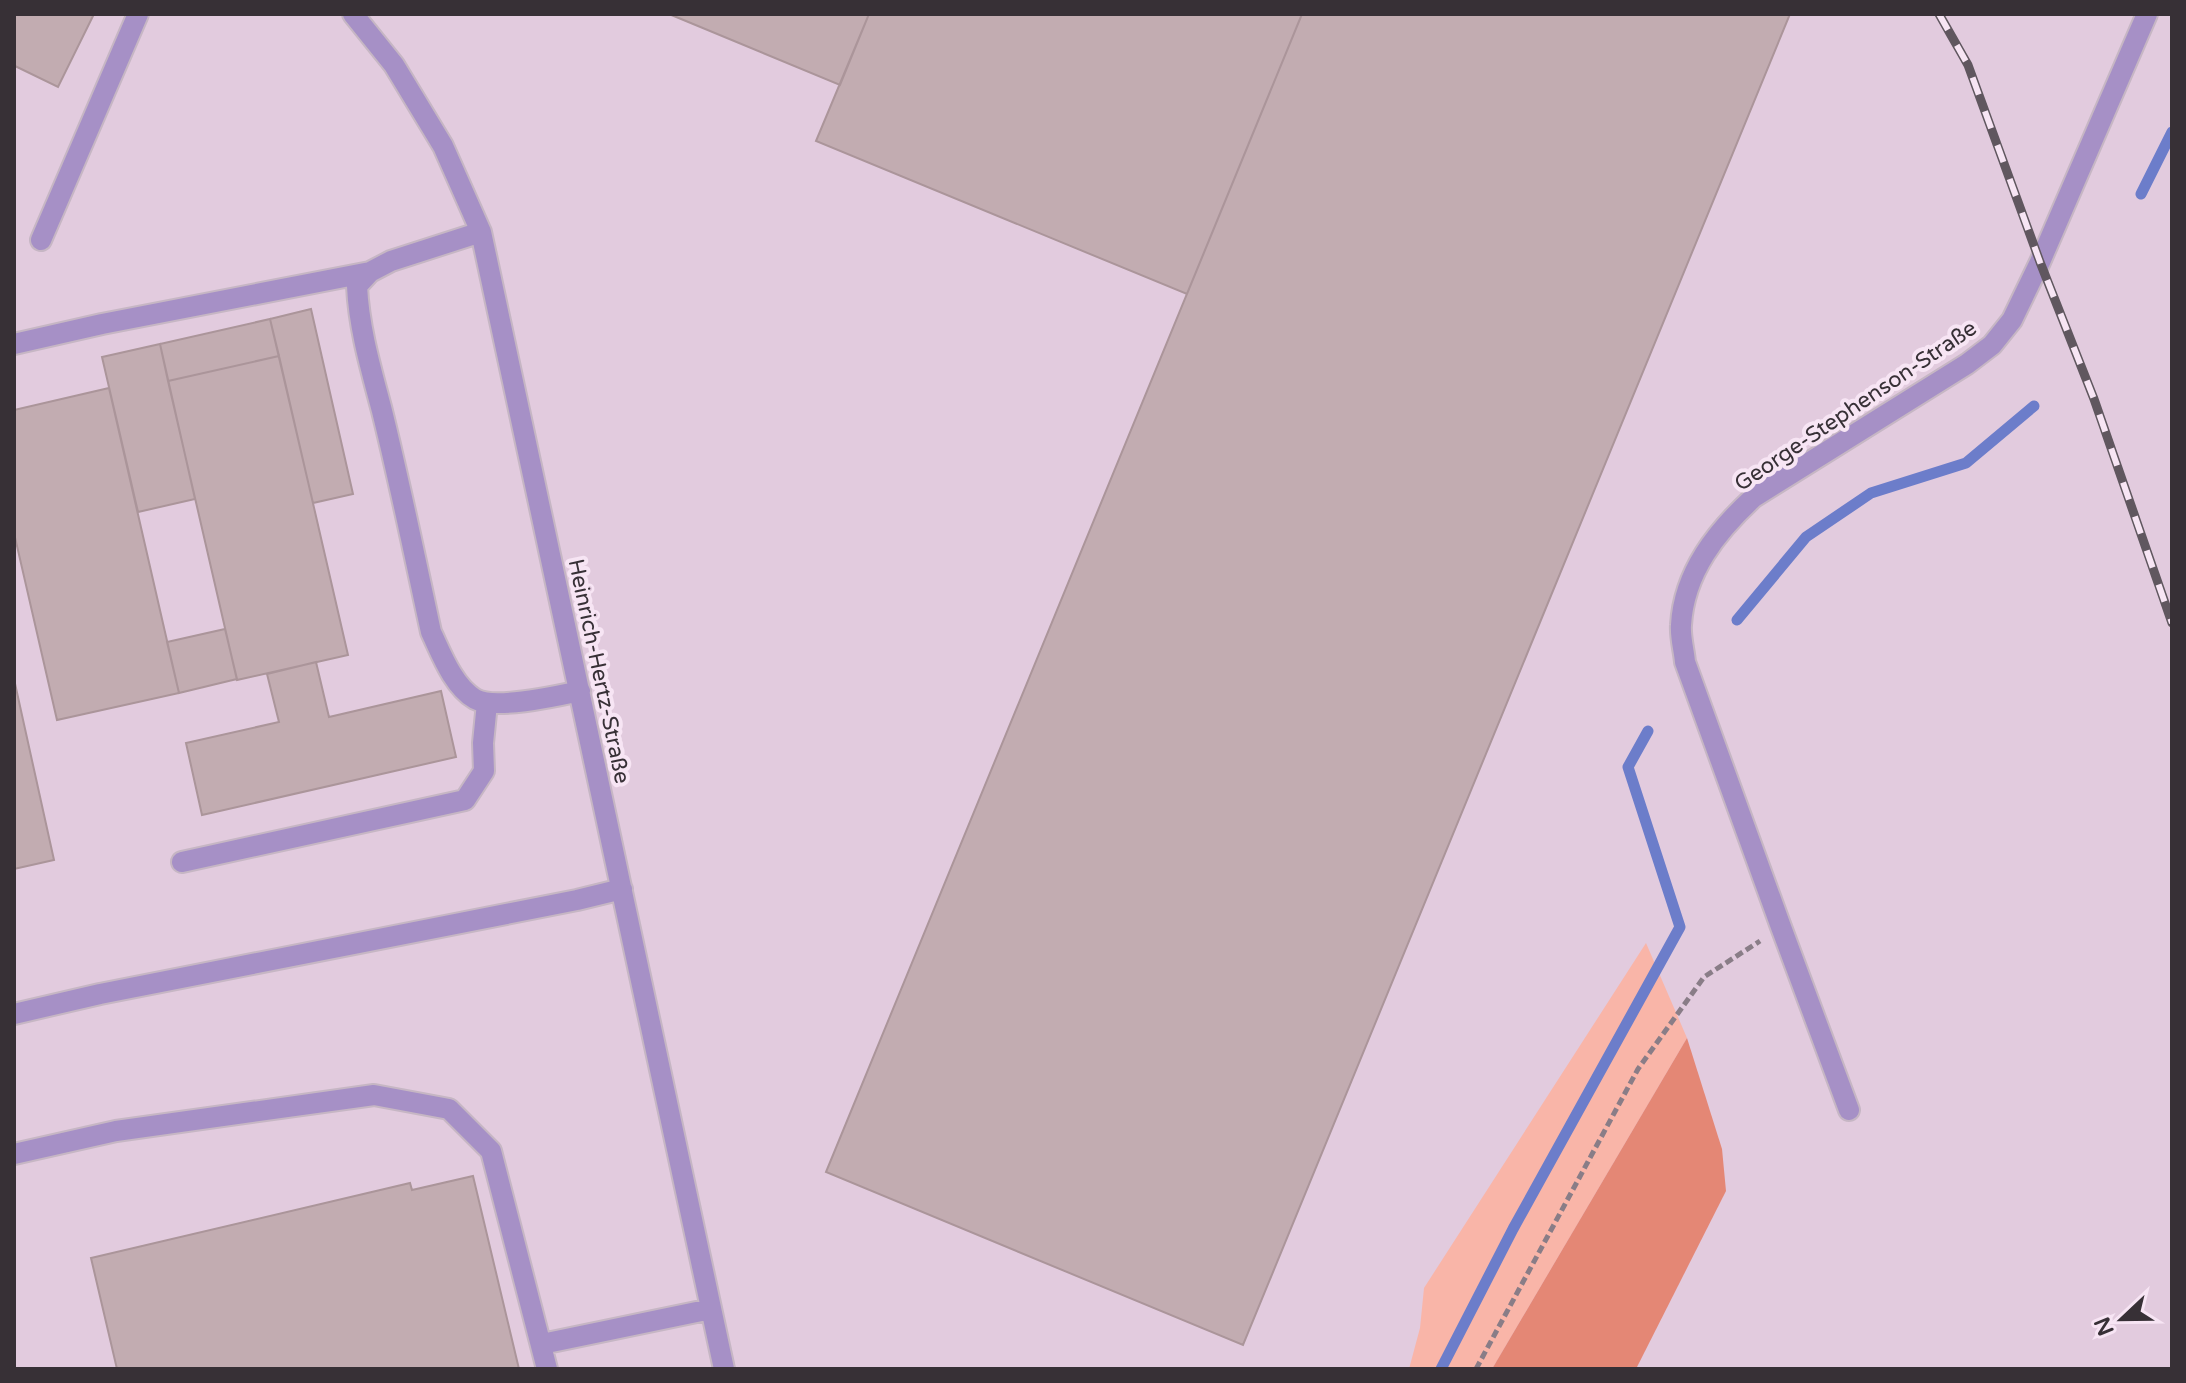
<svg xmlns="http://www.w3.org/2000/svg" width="2186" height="1383" font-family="'Varela Round',sans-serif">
<rect width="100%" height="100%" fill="#ead8e7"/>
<path fill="#e2cbde" d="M14,14H2172V1369H14Z"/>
<path fill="#f9b5a8" d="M1646,943L1687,1038L1492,1369H1409L1420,1328L1424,1288Z"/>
<path fill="#e48775" d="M1687,1038L1722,1149L1726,1191L1636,1369H1492Z"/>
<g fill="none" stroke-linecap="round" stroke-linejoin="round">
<path stroke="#6c7dca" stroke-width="11" d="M2141,194L2172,132
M1737,620L1806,537L1871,493L1966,463L2034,406
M1441,1369L1513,1229L1680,927L1628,767L1648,731"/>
</g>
<path fill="#c2acb1" stroke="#ab959a" stroke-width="2" d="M14,14H94L58,87L15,66L14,69Z
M669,14H869L840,85Z
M869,14H1302L1187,294L816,141Z
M1302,14H1790L1243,1345L826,1172Z
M311,309L353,494L313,503L270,319Z
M270,319L279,356L168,381L160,344Z
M160,344L195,499L138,512L102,357Z
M279,356L348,655L237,680L168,381Z
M109,388L179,693L57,720L14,533V410Z
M225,629L237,679L179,693L167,642Z
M316,662L329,717L441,691L456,757L202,815L186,743L279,722L267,674Z
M14,679L54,860L14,869Z
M473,1176L519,1369H117L91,1258L410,1183L412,1190Z"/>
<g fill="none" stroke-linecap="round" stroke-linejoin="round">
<defs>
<path id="minor" d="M353,14L394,65L443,146L481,232L724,1369
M481,232L391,261L370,272L357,286C359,329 371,369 382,411C400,484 415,558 431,632C441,653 453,686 475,699C495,710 557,696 580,691
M41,240L138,14
M14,344L102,324L370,272
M182,862L465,800L484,771L483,743L487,703
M14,1014L100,994L577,900L622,889
M1849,1110L1781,927L1685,662C1684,650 1680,637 1681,625C1684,572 1717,531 1754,497L1967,364L1992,345L2012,320L2040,262L2147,14
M14,1154L116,1131L374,1095L449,1109L491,1151L547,1369
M542,1344L711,1309"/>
</defs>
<use href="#minor" stroke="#c6b6c4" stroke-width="24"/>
<path stroke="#897d87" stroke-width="5" stroke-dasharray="8 4" stroke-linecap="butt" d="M1476,1369L1638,1069L1704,977L1760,941"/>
<use href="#minor" stroke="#a690c6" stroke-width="20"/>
<defs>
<path id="rail" d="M1939,14L1968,65L2040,262L2094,399L2172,623"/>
</defs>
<use href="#rail" stroke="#60575f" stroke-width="9"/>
<use href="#rail" stroke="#f7e5f4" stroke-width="6" stroke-dasharray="18" stroke-linecap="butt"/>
</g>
<g text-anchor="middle" stroke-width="8" stroke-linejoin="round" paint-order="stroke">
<g font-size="22" fill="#373036" stroke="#f7e5f4">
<text transform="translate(1855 405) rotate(-34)" y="8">George-Stephenson-Straße</text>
<text transform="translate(600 671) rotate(78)" y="8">Heinrich-Hertz-Straße</text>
</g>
</g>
<rect width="2186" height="1383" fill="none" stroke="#373036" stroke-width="32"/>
<g transform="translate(2122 1319) rotate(248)" stroke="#f7e5f4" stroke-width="6" paint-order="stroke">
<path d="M0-6L14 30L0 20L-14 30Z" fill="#373036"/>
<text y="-12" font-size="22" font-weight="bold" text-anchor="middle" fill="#373036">N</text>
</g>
</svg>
